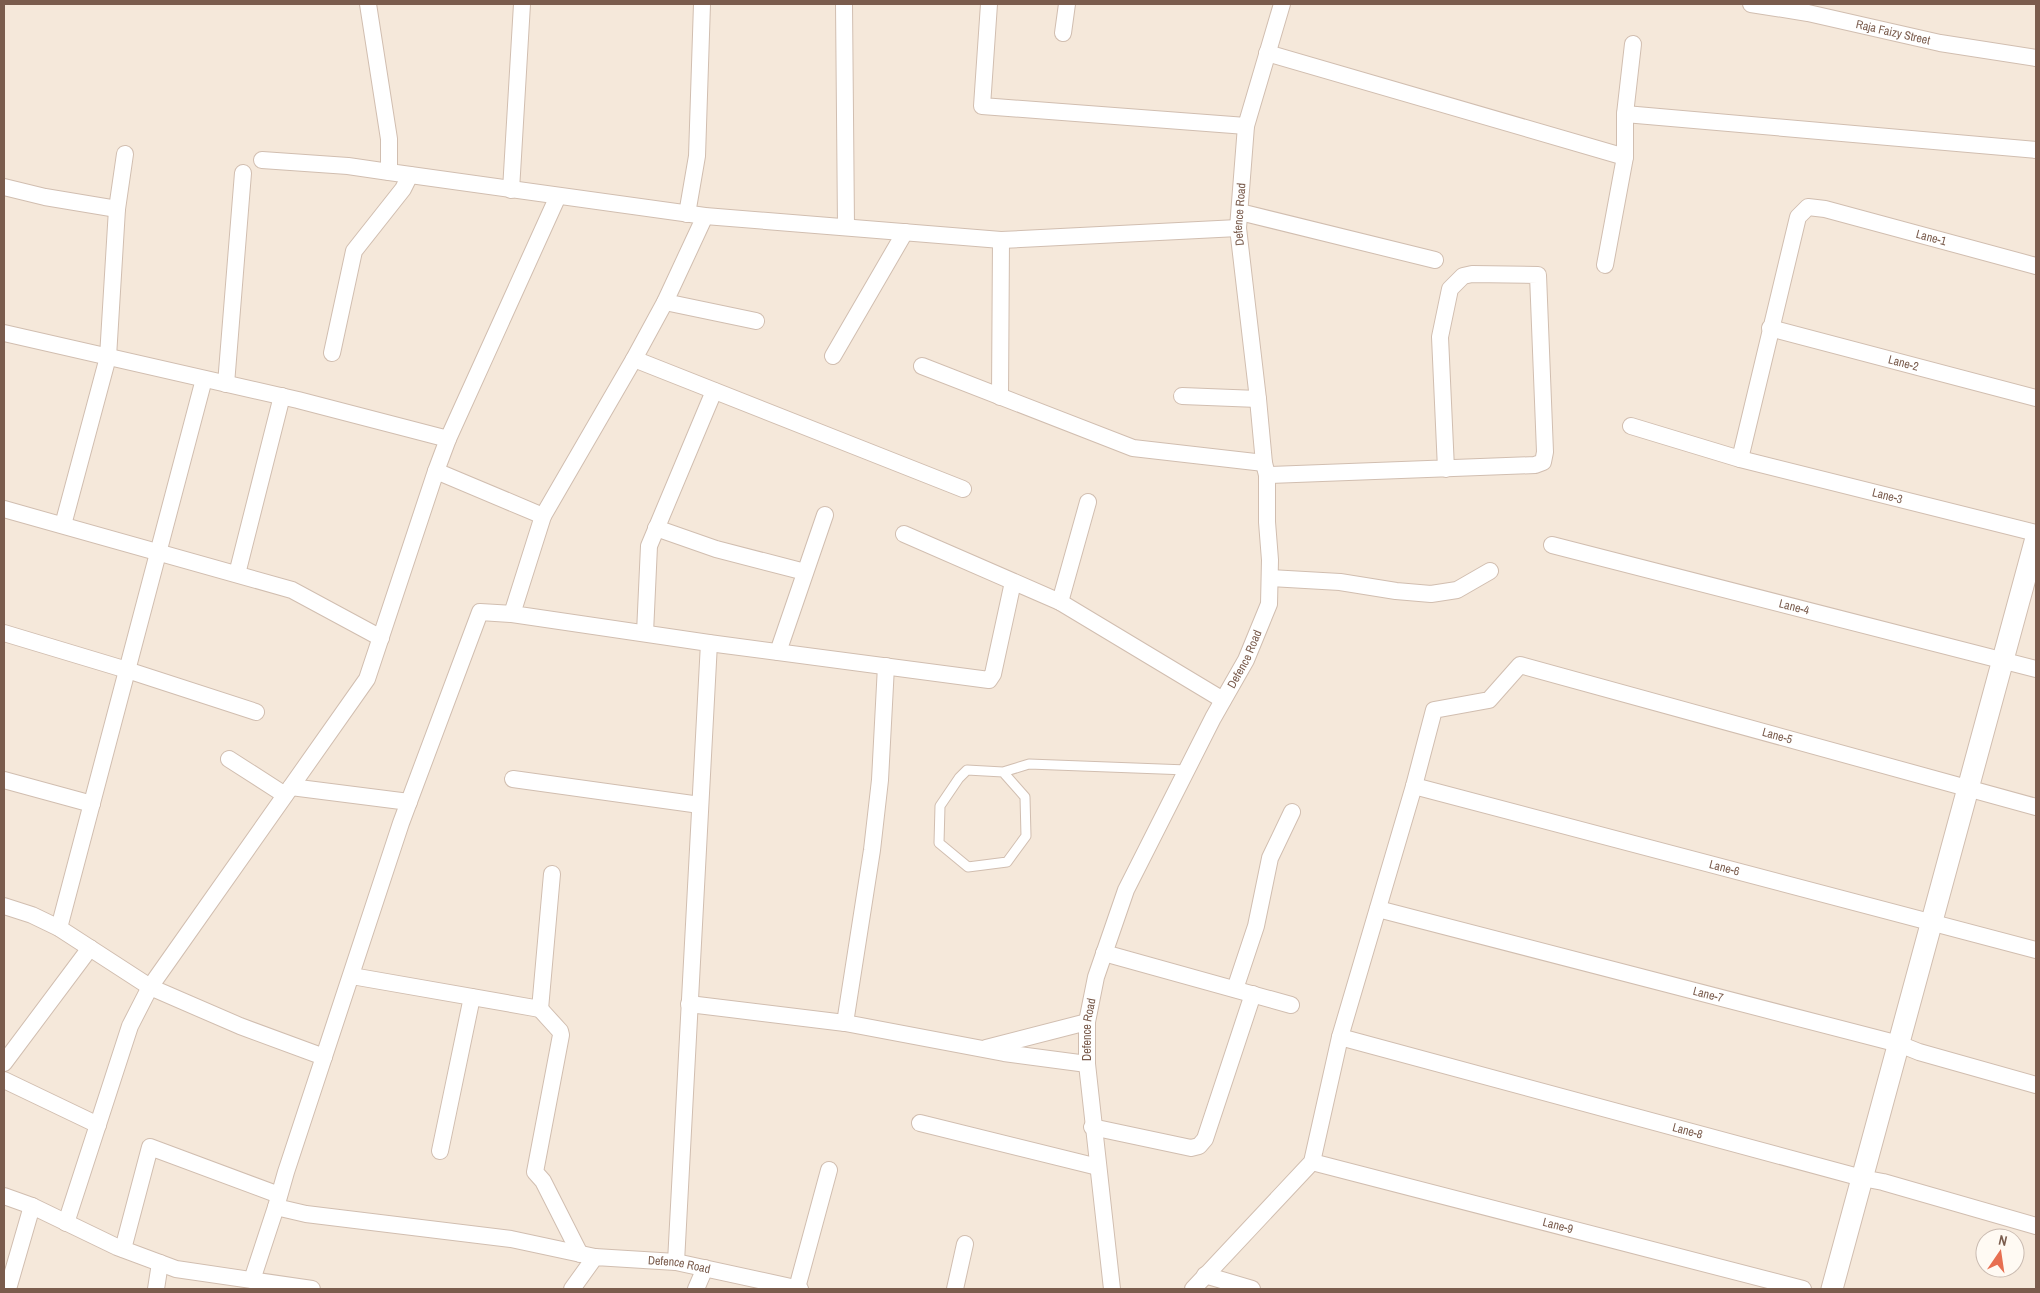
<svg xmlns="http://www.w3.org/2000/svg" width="2040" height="1293" font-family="'Archivo Narrow',sans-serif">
<rect width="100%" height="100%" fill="#fdf6ec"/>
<path fill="#f5e8da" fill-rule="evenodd" d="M4,4H2036V1289H4ZM1985,1238H2015V1268H1985Z"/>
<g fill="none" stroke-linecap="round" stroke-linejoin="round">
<defs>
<path id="service" d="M967,770L1003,772L1025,797L1026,836L1007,862L968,867L939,843L940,806L959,778Z
M1003,772L1029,764L1187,770"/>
<g id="minor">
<path d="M368,4L389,139V172L705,216L1001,240L1238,228"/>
<path d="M844,4L846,227"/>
<path d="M989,4L982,106L1246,126"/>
<path id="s1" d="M1751,4L1808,13L1940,43L2036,58"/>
<path d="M1063,33L1067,4"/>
<path d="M1267,53L1625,157L1605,265"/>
<path d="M1625,114L2036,150"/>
<path d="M1625,157V114L1633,44"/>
<path d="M262,160L348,166L389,172"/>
<path d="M4,187L45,197L117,209"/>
<path d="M511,190L522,4"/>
<path d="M1240,212L1435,260"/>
<path d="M687,214L697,156L702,4"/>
<path d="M665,302L756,321"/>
<path id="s2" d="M1770,328L2036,398"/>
<path d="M4,333L298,400L448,439L558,196"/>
<path d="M332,353L354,251L403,189L410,175"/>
<path d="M833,356L905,232"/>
<path d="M634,359L963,489"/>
<path d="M922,366L1133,448L1264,463"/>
<path d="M226,384L243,173"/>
<path d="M1182,396L1258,399"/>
<path d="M1000,397L1001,240"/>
<path id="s3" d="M1631,426L1740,459L1798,217L1808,207L1825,209L2036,266"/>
<path d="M448,439L436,471L543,516L512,614L709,643L676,1262"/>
<path id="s4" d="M1740,459L2036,533"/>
<path d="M1267,475L1535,465L1543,462L1545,452L1538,275L1472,274L1463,276L1450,289L1440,337L1446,469"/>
<path d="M4,509L292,590L381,638"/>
<path d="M543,516L634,359L665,302L705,216"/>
<path d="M63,525L108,357L117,209L125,154"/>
<path d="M656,528L716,549L805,572"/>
<path d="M904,534L1060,602L1223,700"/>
<path id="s5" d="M1552,545L2036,669"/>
<path d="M237,574L282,396"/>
<path d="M1270,578L1340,582L1396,591L1431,594L1457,590L1490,571"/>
<path d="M1060,602L1088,502"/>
<path d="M512,614L480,612L401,823L286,1172L276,1207L306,1214L511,1239L595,1257"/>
<path d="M4,633L127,670L256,712"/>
<path d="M645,633L649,546L714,391"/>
<path d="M709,643L989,680L993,674L1013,582"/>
<path d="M778,652L825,515"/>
<path d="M229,759L285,795"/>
<path d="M513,779L700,805"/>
<path d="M4,780L92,804"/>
<path id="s6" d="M1414,786L2036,950"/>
<path d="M291,787L409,802"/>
<path d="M4,906L32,915L59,928L150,987L240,1026L324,1057"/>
<path id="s7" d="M1378,909L1899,1044L1919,1052L2036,1085"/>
<path d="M59,928L204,379"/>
<path d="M1104,953L1291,1005"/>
<path d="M352,976L540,1009L552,874"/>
<path d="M1235,989L1256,926L1270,858L1292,812"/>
<path d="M689,1004L845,1023L1004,1053L1087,1064"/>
<path d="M540,1009L560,1031L561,1035L535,1172L543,1181L580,1254"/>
<path d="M845,1023L872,850L880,780L886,666"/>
<path id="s8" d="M1340,1037L1862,1178L1883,1182L2036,1226"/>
<path d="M986,1048L1087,1022"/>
<path d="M4,1063L90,948"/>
<path d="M4,1080L98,1125"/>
<path d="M920,1123L1098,1167"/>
<path d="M1092,1127L1191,1148L1199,1146L1205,1139L1253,994"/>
<path d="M440,1151L472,997"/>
<path id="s9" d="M1312,1162L1803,1289"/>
<path d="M4,1196L32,1206L117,1247L176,1269L312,1289"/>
<path d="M66,1223L130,1026L150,987L367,679L436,471"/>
<path d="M123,1249L150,1147L279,1195"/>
<path d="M1205,1275L1252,1289"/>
<path d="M252,1280L276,1207"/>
<path d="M797,1288L829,1170"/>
<path d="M8,1289L32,1206"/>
<path d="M156,1289L160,1263"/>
<path id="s10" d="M572,1289L595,1257L676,1262L800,1289"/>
<path d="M696,1289L705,1268"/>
<path d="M955,1289L965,1244"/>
<path id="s11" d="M1112,1289L1087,1064V1022L1096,977L1126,890L1213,718L1246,660L1269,604L1270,560L1267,522V475L1264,463L1258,399L1238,228L1246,126L1282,4"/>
<path id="s12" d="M1193,1289L1312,1162L1340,1037L1414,786L1434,710L1489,700L1520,665L2036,807"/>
</g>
<path id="tertiary" d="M1832,1289L2036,538"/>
</defs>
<use href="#service" stroke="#d1beb0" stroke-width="11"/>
<use href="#minor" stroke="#d1beb0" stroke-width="18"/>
<use href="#tertiary" stroke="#d1beb0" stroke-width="23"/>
<use href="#service" stroke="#fff" stroke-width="9"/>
<use href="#minor" stroke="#fff" stroke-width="16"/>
<use href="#tertiary" stroke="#fff" stroke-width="21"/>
</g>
<g text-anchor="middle" stroke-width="4.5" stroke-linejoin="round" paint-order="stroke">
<g font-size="12" fill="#7a5c4d" stroke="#fffaf3">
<text dy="4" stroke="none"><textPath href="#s1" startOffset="145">Raja Faizy Street</textPath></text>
<text dy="4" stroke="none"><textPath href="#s11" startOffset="1118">Defence Road</textPath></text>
<text dy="4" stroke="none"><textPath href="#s3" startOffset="504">Lane-1</textPath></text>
<text dy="4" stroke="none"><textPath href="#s2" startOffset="138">Lane-2</textPath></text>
<text dy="4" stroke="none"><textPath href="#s4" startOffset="152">Lane-3</textPath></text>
<text dy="4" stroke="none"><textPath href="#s5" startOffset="250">Lane-4</textPath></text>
<text dy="4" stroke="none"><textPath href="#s11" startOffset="666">Defence Road</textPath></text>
<text dy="4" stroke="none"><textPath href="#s12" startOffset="1012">Lane-5</textPath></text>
<text dy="4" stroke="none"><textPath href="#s6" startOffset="321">Lane-6</textPath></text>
<text dy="4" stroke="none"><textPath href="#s7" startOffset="341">Lane-7</textPath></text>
<text dy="4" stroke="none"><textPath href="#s11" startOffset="261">Defence Road</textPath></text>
<text dy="4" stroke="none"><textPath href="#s8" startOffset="360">Lane-8</textPath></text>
<text dy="4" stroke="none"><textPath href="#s9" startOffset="254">Lane-9</textPath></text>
<text dy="4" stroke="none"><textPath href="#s10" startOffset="124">Defence Road</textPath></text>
</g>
</g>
<rect width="2040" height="1293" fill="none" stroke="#7a5c4d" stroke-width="10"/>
<g transform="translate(2000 1253) rotate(13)"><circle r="24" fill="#fffaf3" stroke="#cabbb1"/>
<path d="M0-4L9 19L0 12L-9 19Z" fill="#e76f51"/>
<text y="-8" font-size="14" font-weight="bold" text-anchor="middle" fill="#7a5c4d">N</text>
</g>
</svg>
